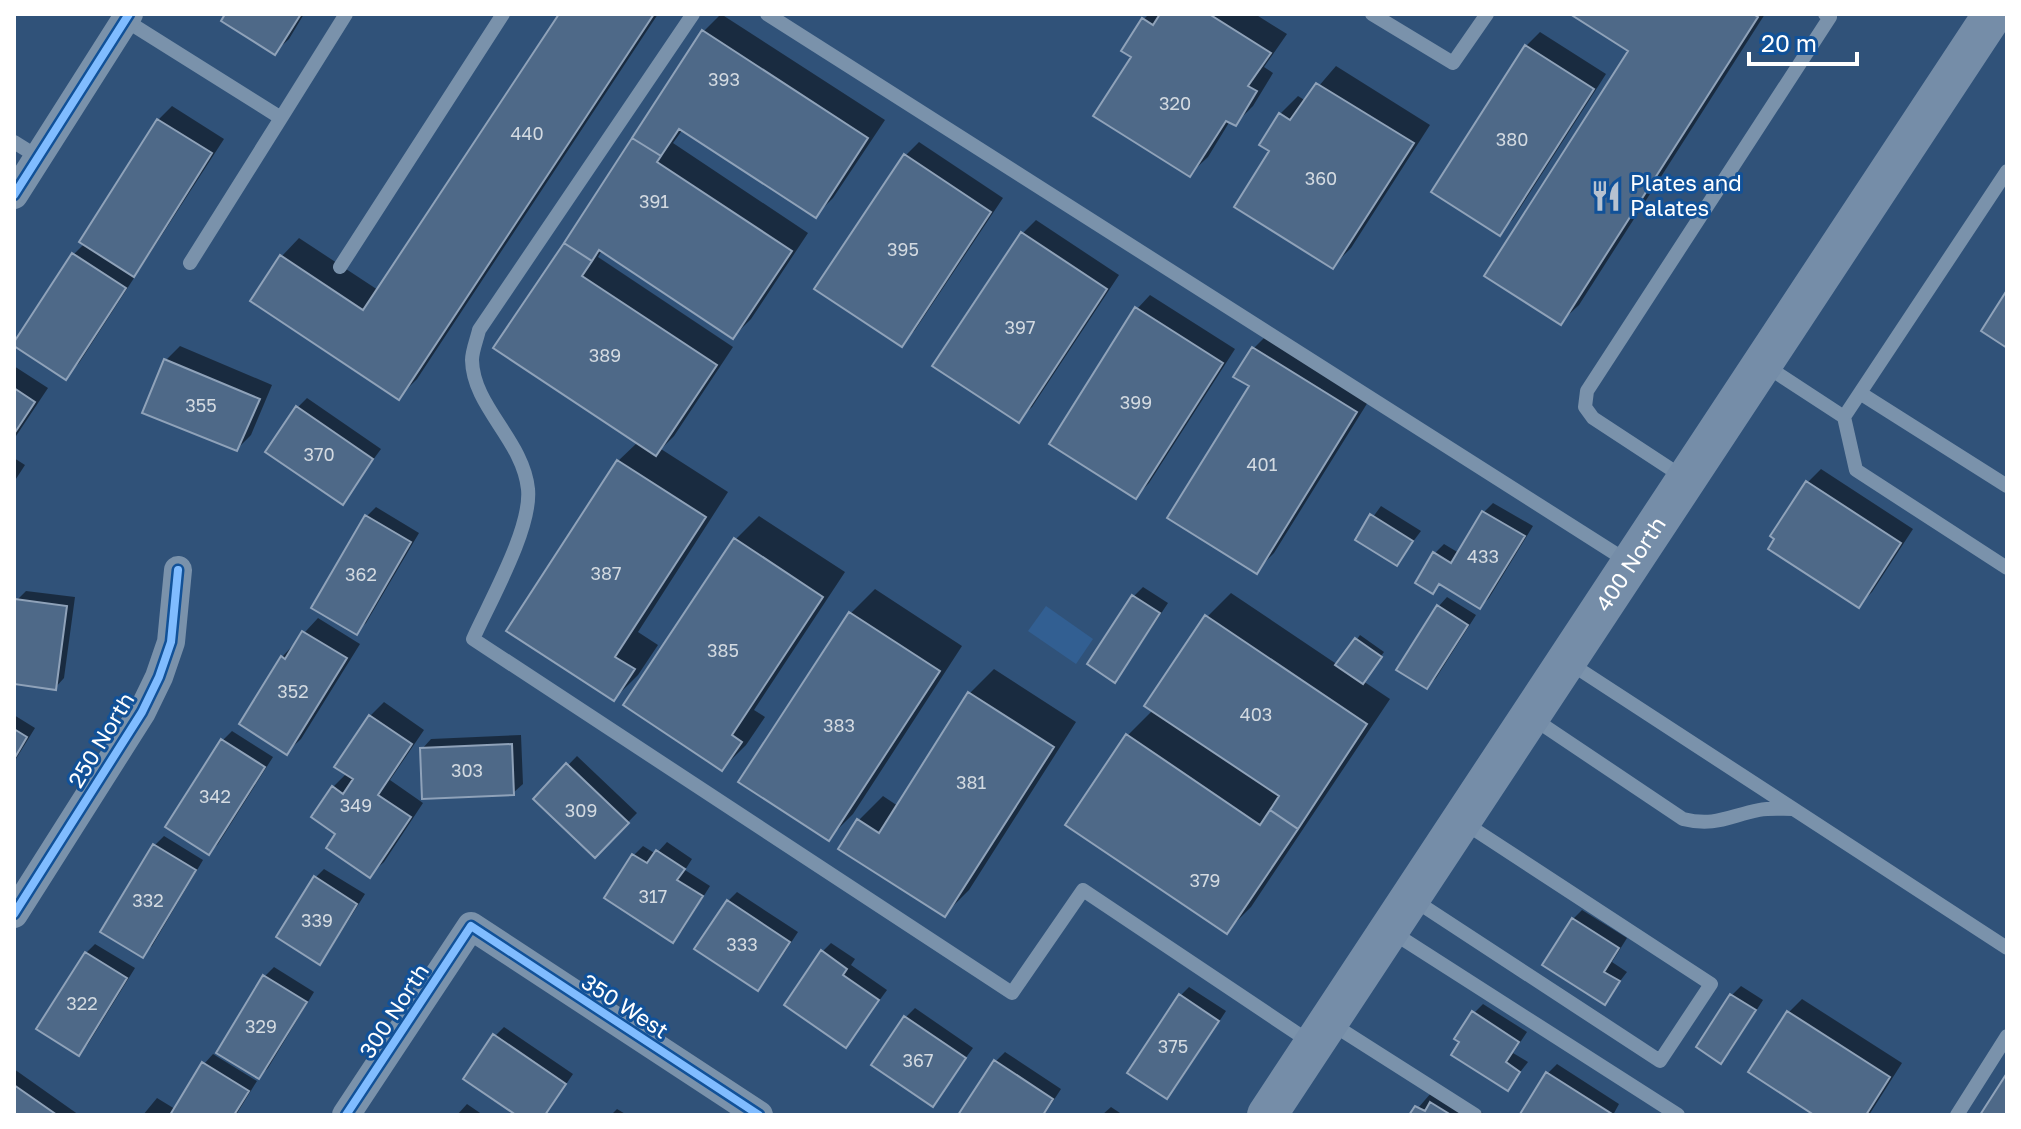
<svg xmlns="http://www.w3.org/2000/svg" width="2021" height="1129" font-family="'Golos Text',sans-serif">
<rect width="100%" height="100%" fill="#305279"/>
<path fill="#325f92" d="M1046,606L1093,639L1076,664L1028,631Z"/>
<path fill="#0007" d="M227,14H304L289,39L275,52Z
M561,14H658L417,379L399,397L253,300L282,256L299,238L378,290Z
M721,14L885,120L833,198L815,216L683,129L673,143L808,233L751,319L733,337L602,250L598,257L733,347L674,436L661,449L728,492L638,632L658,645L638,675L614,699L618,461L638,442L496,347L704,31Z
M1149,14H1255L1287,34L1264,67L1273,73L1253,106L1235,124L1230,121L1208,157L1190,174L1134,57L1144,19Z
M1573,14H1765L1579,305L1561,322L1631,51Z
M1540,32L1606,74L1513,219L1500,233L1526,46Z
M1336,66L1430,125L1351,248L1333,266L1272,151L1280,114L1298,96L1306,101Z
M172,106L224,139L79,363L65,377L15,344L74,254L85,243L158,120Z
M919,142L1003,198L915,330L902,344L905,156Z
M1036,220L1119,275L1032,407L1018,420L1022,234Z
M1150,295L1235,349L1149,483L1136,497L1137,309Z
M1271,331L1373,394L1274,553L1256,571L1252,385L1253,349Z
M180,346L272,385L251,435L237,449L166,360Z
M14,366L48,388L14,439Z
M307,398L381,449L342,502L298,407Z
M14,458L25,465L14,482Z
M1821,469L1913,529L1872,592L1859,605L1807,483Z
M1493,503L1533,526L1489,598L1480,607L1441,583L1433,592L1435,553L1444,544L1459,553L1484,512Z
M1381,506L1421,531L1397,563L1357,539Z
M376,507L419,533L366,623L356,632L367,516Z
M759,516L845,572L754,710L765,717L746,745L722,769L735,540Z
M1143,587L1168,603L1123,671L1114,681L1134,596Z
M875,589L962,646L853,814L829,838L741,781L851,613Z
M26,591L75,597L64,678L55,688L14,682V621L17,600Z
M1231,593L1338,665L1360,635L1384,652L1363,681L1390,699L1251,907L1227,931L1127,736L1153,710L1207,617Z
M1447,597L1476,615L1436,678L1427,687L1438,607Z
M318,618L360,644L301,739L287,752L282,657Z
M994,669L1076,722L969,890L945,914L841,848L859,820L883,796L898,806L970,693Z
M384,702L424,730L390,780L423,803L384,862L370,875L338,833L333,787L347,773L370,716Z
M14,715L35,728L14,762Z
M232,731L273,757L218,844L209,853L223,740Z
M521,735L523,784L513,793L422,749L431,739Z
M577,756L637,813L595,856L535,799Z
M164,836L203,860L152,946L142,955L155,845Z
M667,842L692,859L685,870L710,886L682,931L673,940L606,897L634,855L643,846L656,854Z
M324,869L365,894L328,953L319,962L315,878Z
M737,892L798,932L767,979L758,988L728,901Z
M1582,910L1627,938L1612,962L1627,972L1604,1002L1573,919Z
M831,943L855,959L851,965L887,990L846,1046L822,952Z
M95,944L135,968L88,1044L79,1054L86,953Z
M274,967L314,992L268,1068L259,1077L265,976Z
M1741,986L1763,1000L1730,1052L1721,1061L1698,1047L1732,995Z
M1189,987L1226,1011L1176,1087L1166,1096L1180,996Z
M1802,999L1902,1063L1869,1115H1818L1788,1013Z
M1483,1004L1527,1032L1513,1053L1528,1062L1507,1089L1474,1013Z
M915,1008L973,1048L932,1104L906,1017Z
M504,1027L573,1074L545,1115H520L495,1036Z
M1005,1052L1061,1089L1044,1115H960L996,1061Z
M213,1054L257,1081L236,1115H143L157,1098L175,1109L204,1064Z
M1557,1064L1619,1104L1613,1115L1523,1113L1548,1073Z
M14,1069L79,1115H14Z
M1446,1090L1486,1115H1412L1431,1093Z
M467,1104L483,1115H457Z
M1111,1107L1123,1115H1102Z
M617,1109L627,1115H611Z"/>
<path fill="#4e6988" stroke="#8fa2b9" stroke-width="2" d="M225,14H301L275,55L221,21Z
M559,14H654L399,400L250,301L280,255L363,310Z
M1160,14H1209L1271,53L1248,86L1257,91L1236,126L1226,121L1190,177L1093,116L1131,57L1121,51L1142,18L1153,25Z
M1570,14H1753L1758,17L1561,325L1484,276L1628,51Z
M702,30L868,138L816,218L679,129L661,156L632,138Z
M1525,45L1594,89L1500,236L1431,192Z
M1316,83L1414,143L1333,269L1234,207L1269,151L1259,145L1279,113L1290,120Z
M157,119L212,153L134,277L79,242Z
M632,138L661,156L657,162L792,251L733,339L599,250L592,261L564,243Z
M904,154L991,212L902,347L814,289Z
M1021,232L1107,289L1019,423L932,366Z
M564,243L592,261L582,276L717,365L656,456L493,348Z
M72,253L126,288L66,380L14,346V342Z
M2007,290V348L1981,331Z
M1135,307L1223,363L1136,499L1049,444Z
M1252,347L1357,412L1257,574L1167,518L1249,386L1233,377Z
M164,359L260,399L237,451L142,413Z
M14,388L35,402L14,434Z
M296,406L373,459L343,505L265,452Z
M617,460L706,517L615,657L635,669L614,701L506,631Z
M1806,481L1901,543L1859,608L1768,549L1774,539L1770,536Z
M1482,511L1525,536L1480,609L1439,584L1433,594L1415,583L1433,552L1451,563Z
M1370,514L1413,541L1397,566L1355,540Z
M365,515L411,542L357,635L311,608Z
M734,538L823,597L732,735L742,742L722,771L623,705Z
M1132,595L1160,613L1115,683L1087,664Z
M15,599L67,606L56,690L14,684Z
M1437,605L1468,625L1427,689L1396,670Z
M849,612L940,671L829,841L738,782Z
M1205,615L1367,724L1298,829L1270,810L1279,796L1144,706Z
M302,631L347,658L287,755L239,724L281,656L285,659Z
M1355,638L1382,657L1363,684L1335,665Z
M968,692L1054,747L945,917L838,849L857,819L879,833Z
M369,715L412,744L378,795L411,817L370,878L326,848L335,834L311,817L332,786L343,794L353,779L334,767Z
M14,729L27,737L14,759Z
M1126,734L1260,825L1270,810L1298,829L1227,934L1065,825Z
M221,739L265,767L209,855L165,827Z
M512,744L514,795L422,799L420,748Z
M566,763L629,823L595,858L533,799Z
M153,844L196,870L143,958L100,932Z
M656,850L685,869L677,880L703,896L673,943L604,898L632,854L647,863Z
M314,876L357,904L320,965L276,937Z
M727,900L790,942L758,991L694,949Z
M1572,918L1619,948L1604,972L1620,981L1605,1005L1542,965Z
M821,950L847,969L843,975L879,1000L846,1048L784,1005Z
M85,952L127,978L79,1056L36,1029Z
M263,975L307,1002L259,1079L216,1053Z
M1179,994L1219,1021L1167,1099L1127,1073Z
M1730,994L1756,1010L1721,1064L1696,1047Z
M1472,1011L1519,1042L1506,1062L1520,1072L1508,1091L1451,1055L1459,1042L1454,1039Z
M1787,1011L1890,1077L1866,1115H1814L1748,1072Z
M904,1016L966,1058L933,1107L871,1065Z
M493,1034L566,1084L545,1115H516L463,1079Z
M994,1060L1053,1099L1043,1115H958Z
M202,1062L249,1091L234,1115H170Z
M1546,1072L1612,1114L1611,1115L1520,1114Z
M2007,1073V1115H1980Z
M14,1085L57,1115H14Z
M1430,1102L1451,1115H1409L1415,1106L1425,1111Z"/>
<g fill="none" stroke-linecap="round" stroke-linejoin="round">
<path stroke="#7a92ab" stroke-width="14" d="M693,14L479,330C477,339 472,351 472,360C473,407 523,440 528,489C532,528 490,601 473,639L1012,993L1083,890L1313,1044
M767,14L1627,561
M1372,14L1453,63L1487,14
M125,20L281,118L346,14
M14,142L38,157
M190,263L281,118
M340,267L503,14
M1763,364L1844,417L1856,470L2007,568
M1860,393L2007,486
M1844,417L2007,171
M1686,479L1593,418L1585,407L1587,391L1830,17L1825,14
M1568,662L2007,948
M1534,719L1683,819C1715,827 1729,816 1759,810C1770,808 1781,809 1792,809
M1414,900L1660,1061L1711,984L1463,822
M1392,932L1678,1115
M1332,1024L1475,1115
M1957,1115L2007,1036"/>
<path stroke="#7a92ab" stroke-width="28" d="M14,195L129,14
M14,914L142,712L159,677L171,642L178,570
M346,1115L471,926L759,1115"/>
<path stroke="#758da8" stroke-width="40" id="s1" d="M1267,1115L1993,14"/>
<defs>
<path id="cycleway" d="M14,195L129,14
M14,914L142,712L159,677L171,642L178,570
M346,1115L471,926L759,1115"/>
</defs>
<use href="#cycleway" stroke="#115198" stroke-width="13"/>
<use href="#cycleway" stroke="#80bcff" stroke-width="8"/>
</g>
<defs>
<symbol id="restaurant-bare" viewBox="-9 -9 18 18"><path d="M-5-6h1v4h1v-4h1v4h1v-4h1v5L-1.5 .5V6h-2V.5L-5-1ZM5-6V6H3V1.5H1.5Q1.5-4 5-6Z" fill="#b7c2d0" stroke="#115198" stroke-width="2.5" paint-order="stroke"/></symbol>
</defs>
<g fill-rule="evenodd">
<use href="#restaurant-bare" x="1584" y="174" width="44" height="44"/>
</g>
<g text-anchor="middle" stroke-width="6" stroke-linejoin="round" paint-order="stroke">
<g font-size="18" fill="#d3dae1">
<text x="724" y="86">393</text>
<text x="1175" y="110">320</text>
<text x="527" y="140">440</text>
<text x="1512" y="146">380</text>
<text x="1321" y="185">360</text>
<text x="654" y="208">391</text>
<text x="903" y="256">395</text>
<text x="1020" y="334">397</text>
<text x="605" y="362">389</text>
<text x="1136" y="409">399</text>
<text x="201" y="412">355</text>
<text x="319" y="461">370</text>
<text x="1262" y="471">401</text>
<text x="1483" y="563">433</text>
<text x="606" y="580">387</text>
<text x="361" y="581">362</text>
<text x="723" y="657">385</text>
<text x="293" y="698">352</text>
<text x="1256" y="721">403</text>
<text x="839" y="732">383</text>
<text x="467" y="777">303</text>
<text x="971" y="789">381</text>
<text x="215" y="803">342</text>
<text x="356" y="812">349</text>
<text x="581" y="817">309</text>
<text x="1205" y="887">379</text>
<text x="653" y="903">317</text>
<text x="148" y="907">332</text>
<text x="317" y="927">339</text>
<text x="742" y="951">333</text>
<text x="82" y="1010">322</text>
<text x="261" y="1033">329</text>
<text x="1173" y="1053">375</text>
<text x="918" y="1067">367</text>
</g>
<g font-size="22" fill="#fff" stroke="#115198" text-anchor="start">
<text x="1630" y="191">Plates and<tspan x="1630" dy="25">Palates</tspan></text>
</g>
<g font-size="22" fill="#fff" stroke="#115198">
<text dy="8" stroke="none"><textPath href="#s1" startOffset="660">400 North</textPath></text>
<text transform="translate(101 740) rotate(-59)" y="8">250 North</text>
<text transform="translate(625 1006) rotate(33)" y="8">350 West</text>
<text transform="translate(394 1011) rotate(-57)" y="8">300 North</text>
</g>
</g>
<rect width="2021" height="1129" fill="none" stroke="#ffffff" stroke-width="32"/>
<path d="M1749 52v12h108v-12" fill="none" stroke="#ffffff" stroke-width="4"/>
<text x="1761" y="52" font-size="24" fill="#ffffff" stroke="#115198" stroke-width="6" paint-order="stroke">20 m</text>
</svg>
